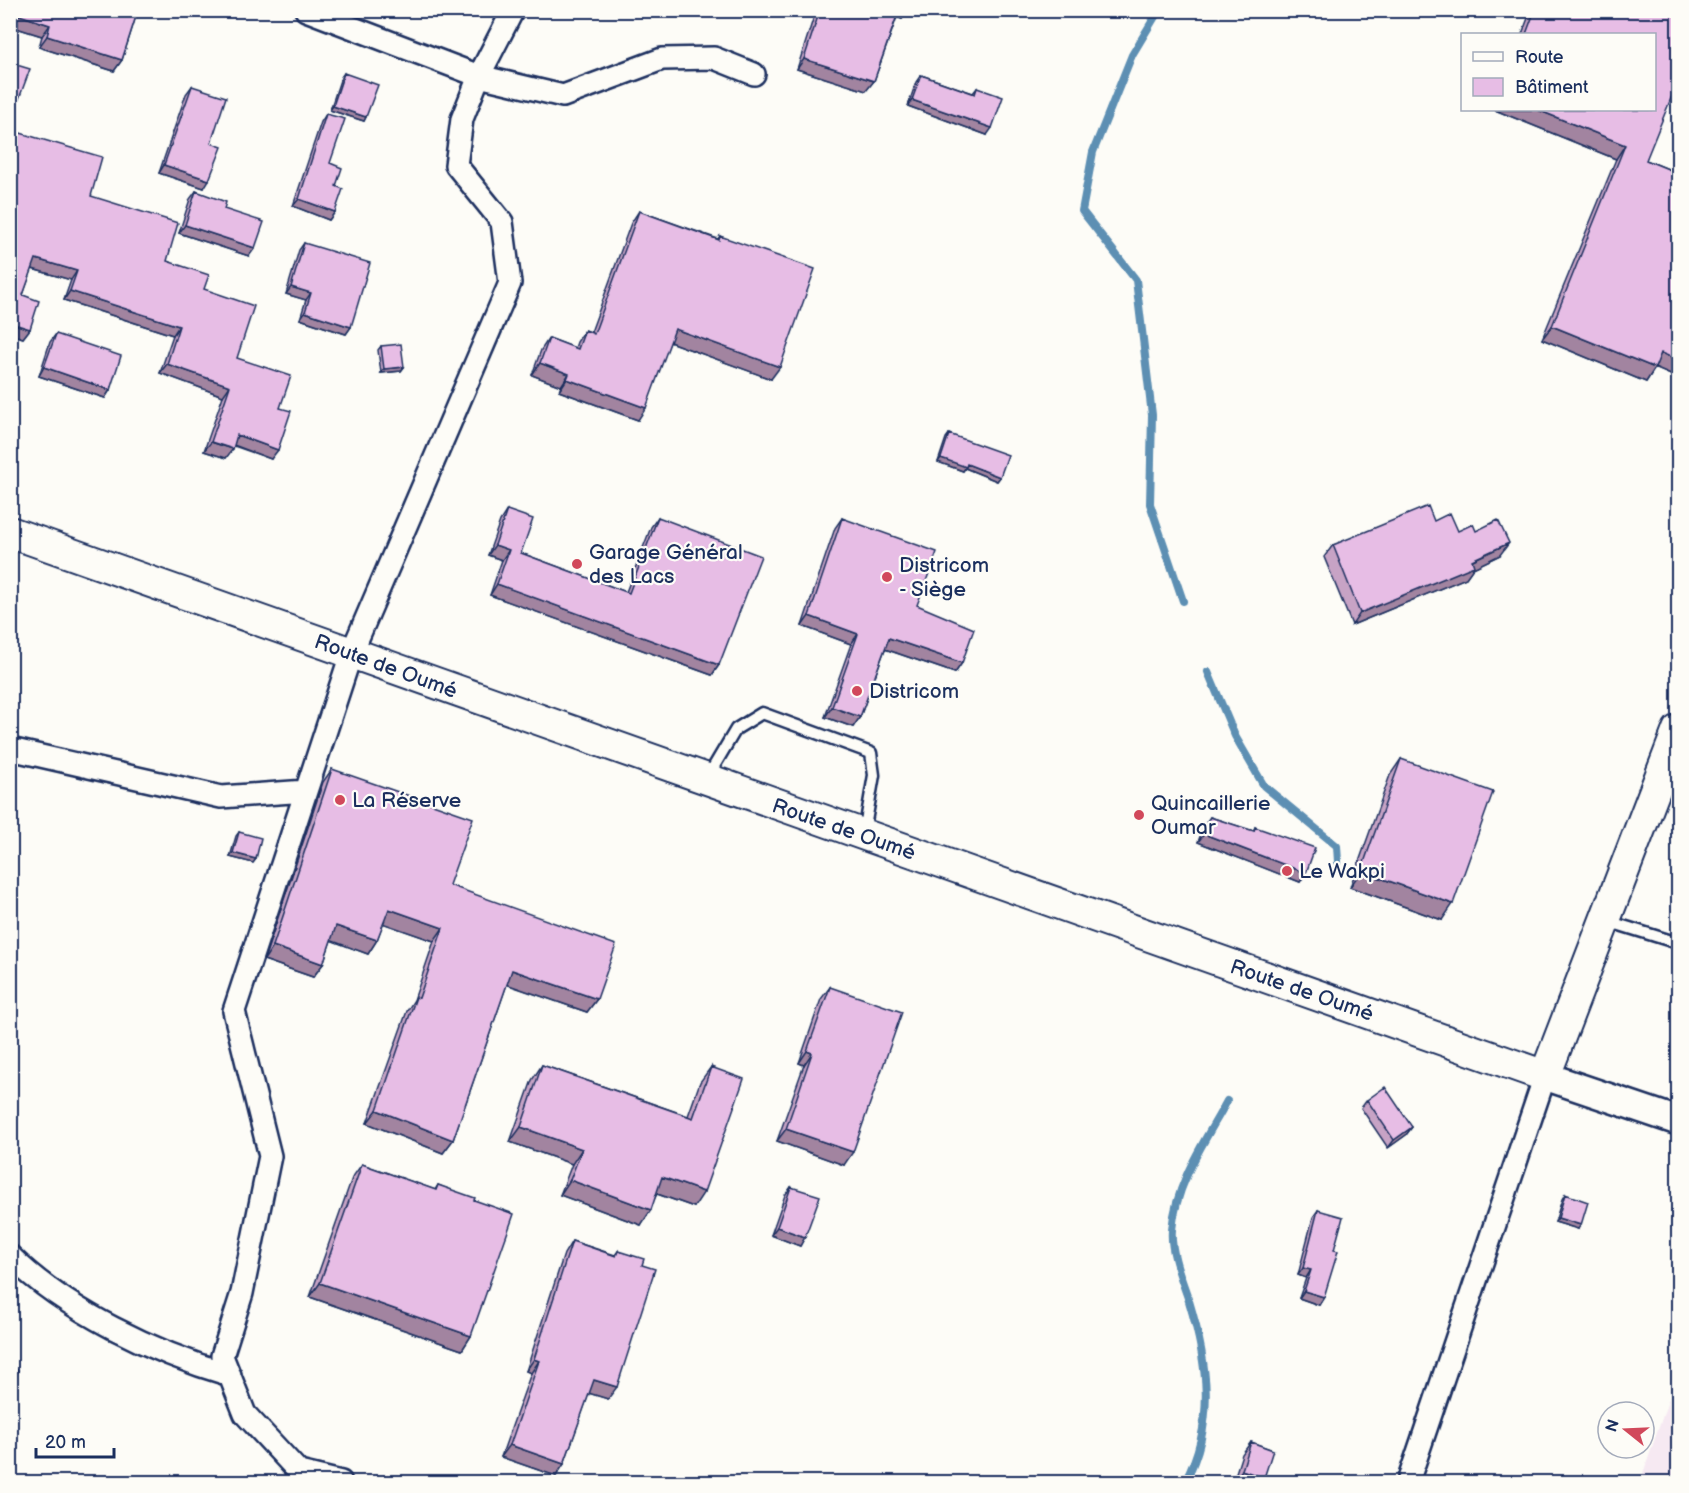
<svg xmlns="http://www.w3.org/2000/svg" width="1689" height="1493" font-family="'Balsamiq Sans',sans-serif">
<rect width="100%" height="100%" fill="#fdfcf7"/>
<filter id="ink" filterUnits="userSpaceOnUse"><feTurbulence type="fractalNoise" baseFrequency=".0167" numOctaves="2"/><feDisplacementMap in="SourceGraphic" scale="12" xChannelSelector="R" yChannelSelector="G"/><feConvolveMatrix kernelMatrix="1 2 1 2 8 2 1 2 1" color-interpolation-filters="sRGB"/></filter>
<g filter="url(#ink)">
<path fill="#f6e9f2" d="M1678,1372V1482H1640Z"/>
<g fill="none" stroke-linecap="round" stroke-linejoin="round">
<path stroke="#5d8fb3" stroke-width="8" d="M1159,10L1132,55L1093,152L1082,211L1136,280L1152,415L1150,504L1183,601
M1208,672L1235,736L1264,786L1337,846L1338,862
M1185,1482C1216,1422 1208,1364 1189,1301C1182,1280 1170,1252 1172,1230C1176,1182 1204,1143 1227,1101"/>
<defs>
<path id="service" d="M707,778L736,729L762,713L871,753L874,775L864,833
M1607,921L1678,943"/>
<path id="minor" d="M306,10L479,76L563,96L662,59L714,58L754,74
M10,749L221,797L306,791
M10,1256C66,1311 155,1353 230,1375
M341,1482L299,1472L245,1414L222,1356L242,1293L270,1156L234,1011L351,654L510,283L502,222L456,165L462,119L479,76L513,10
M1408,1482L1545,1076"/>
<path id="tertiary" d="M1545,1076L1678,1121"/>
<path id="secondary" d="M10,532L1545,1076L1678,730"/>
</defs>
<use href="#service" stroke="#1b2f5e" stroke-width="15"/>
<use href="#minor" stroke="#1b2f5e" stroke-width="26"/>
<use href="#tertiary" stroke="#1b2f5e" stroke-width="32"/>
<use href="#secondary" stroke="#1b2f5e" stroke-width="34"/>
<use href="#service" stroke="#fdfcf7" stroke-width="10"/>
<use href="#minor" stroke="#fdfcf7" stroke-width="21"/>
<use href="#tertiary" stroke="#fdfcf7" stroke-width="27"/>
<use href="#secondary" stroke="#fdfcf7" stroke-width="30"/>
</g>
<path fill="#c7a3c5" stroke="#1b2f5e" stroke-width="1.5" d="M10,10H138L122,60L114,71L39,47L42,36L10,26Z
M816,10H908L902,19L897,17L874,81L866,91L797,69Z
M1531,10H1678L1646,160L1678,173V378L1655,368L1646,382L1542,339L1616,159L1495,110H1654V34H1522Z
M344,73L366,117L364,121L330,110L341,77Z
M921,75L973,93L977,88L987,135L908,106L916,82Z
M192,86L204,188L159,173L186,94Z
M326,114L330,163L336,186L335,212L329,220L293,206L321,122Z
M10,130L91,196L167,261L204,289L237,358L280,408L271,459L234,446L226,458L204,451L223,396L160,373L173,335L64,300L71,280L32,269L23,295L30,329L23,338L11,334Z
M196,191L224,209L249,256L179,233L190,199Z
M639,211L718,239L720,236L771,379L670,342L638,420L559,391L561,386L532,375L541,350L549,338L575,348L577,342L585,330L591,332L631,223Z
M304,243L351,327L346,334L300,319L306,300L286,294L299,250Z
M56,334L110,390L105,398L39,376L50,342Z
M381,346L404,367L401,371L381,373L378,350Z
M949,434L1000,477L997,481L965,468L963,471L938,462L946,438Z
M507,510L521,553L626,592L651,527L658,517L719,665L712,675L490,595L502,560L488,555L500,521Z
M842,518L962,663L955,673L885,649L860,717L853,727L825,717L851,644L802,626L835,528Z
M1434,521L1458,531H1476L1500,555L1473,568L1466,578L1352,625L1324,557L1333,545Z
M1401,759L1442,920L1350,887L1390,775Z
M332,769L449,885L597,999L587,1012L507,984L453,1140L443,1153L367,1123L407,1011L414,1000L434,941L383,923L377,940L368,954L331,940L323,964L313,977L264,960L323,782Z
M1210,817L1253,831L1255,827L1306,873L1300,882L1198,842L1204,825Z
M239,832L256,859L253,863L230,857L236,836Z
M830,987L844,1165L777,1141L804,1065L799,1063L821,999Z
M542,1065L688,1116L700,1082L711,1067L694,1207L657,1194L641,1225L560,1195L572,1164L510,1142L532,1080Z
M1367,1100L1412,1127L1406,1135L1388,1148L1361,1108Z
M362,1164L435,1190L438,1185L474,1200L471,1336L462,1350L310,1297L352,1178Z
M791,1187L805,1237L800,1246L771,1235L785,1195Z
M1565,1194L1578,1229L1555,1222L1562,1199Z
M1318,1210L1334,1250L1324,1297L1319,1305L1299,1298L1306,1278L1298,1275L1313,1217Z
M572,1241L615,1255L618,1251L608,1399L589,1393L564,1464L556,1476L501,1457L531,1373L526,1371L564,1254Z
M1251,1442L1273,1450L1233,1482L1242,1454Z"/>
<path fill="#a284a0" stroke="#1b2f5e" stroke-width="1.5" d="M898,10H908L902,19L893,16Z
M10,12L50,25L42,36L10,26Z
M47,36L122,60L114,71L39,47Z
M804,59L874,81L866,91L797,69Z
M912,100L992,128L987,135L908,106Z
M333,106L366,117L364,121L330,110Z
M1495,110H1538L1625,145L1616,159Z
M164,165L209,180L204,188L159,173Z
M299,199L335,212L329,220L293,206Z
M185,225L255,248L249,256L179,233Z
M36,259L77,271L71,280L29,268Z
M291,287L311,293L306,300L286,294Z
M70,291L179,326L173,335L64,300Z
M305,312L351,327L346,334L300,319Z
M14,324L30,329L23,338L10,334Z
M1552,326L1655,368L1646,382L1542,339Z
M675,329L780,367L771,379L667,341Z
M1661,353L1678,360V378L1652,367Z
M540,363L569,374L561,386L532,375Z
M167,364L230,386L223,396L160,373Z
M44,367L110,390L105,398L39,376Z
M404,367L401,371L381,373L384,369Z
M567,379L646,408L638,420L559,391Z
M237,435L278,450L271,459L231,444Z
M211,442L233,449L226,458L204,451Z
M941,458L967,464L1000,477L997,481L965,468L963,471L938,462Z
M1509,543L1500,555L1473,568L1466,578L1352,625L1360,613Z
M495,545L509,550L502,560L488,555Z
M497,584L719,665L712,675L490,595Z
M809,616L858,634L851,644L802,626Z
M889,638L962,663L955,673L882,648Z
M832,707L860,717L853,727L825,717Z
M1204,834L1306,873L1300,882L1198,842Z
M233,853L256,859L253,863L230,857Z
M1361,871L1453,904L1442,920L1350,887Z
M389,909L443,928L434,941L379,922Z
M336,926L377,940L368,954L327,939Z
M273,946L323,964L313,977L264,960Z
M512,970L597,999L587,1012L503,983Z
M807,1051L812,1053L804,1065L799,1063Z
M377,1110L453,1140L443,1153L367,1123Z
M521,1127L582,1149L572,1164L510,1142Z
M1412,1127L1406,1135L1388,1148L1394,1140Z
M786,1129L853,1152L844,1165L777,1141Z
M662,1177L704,1192L694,1207L652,1192Z
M570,1180L651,1210L641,1225L560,1195Z
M1558,1218L1581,1225L1578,1229L1555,1222Z
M777,1227L805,1237L800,1246L771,1235Z
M1303,1268L1311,1270L1306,1278L1298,1275Z
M320,1283L471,1336L462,1350L310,1297Z
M1304,1291L1324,1297L1319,1305L1299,1298Z
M534,1359L539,1361L531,1373L526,1371Z
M594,1380L617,1387L608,1399L585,1392Z
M510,1445L564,1464L556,1476L501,1457Z
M1242,1470L1264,1478L1260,1482H1233Z"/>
<path fill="#e7bde5" stroke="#1b2f5e" stroke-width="1.5" d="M10,10H138L122,60L47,36L50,25L10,12Z
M820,10H899L874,81L804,59Z
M1535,10H1678V81L1646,160L1678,173V360L1661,353L1655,368L1552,326L1625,145L1538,110H1654V34H1526Z
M10,63L30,69L10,123Z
M344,73L378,85L366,117L333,106Z
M921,75L975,94L977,88L1003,97L992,128L912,100Z
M192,86L226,97L211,143L222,147L209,180L164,165Z
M326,114L345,119L330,163L342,168L336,186L343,189L335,212L299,199Z
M10,130L102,157L91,196L178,223L167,261L209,275L204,289L254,306L237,358L291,376L280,408L291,411L278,450L237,435L233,449L211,442L230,386L167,364L179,326L70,291L77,271L36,259L23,295L39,301L30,329L14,324L10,335Z
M196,191L226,202L224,209L264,222L255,248L185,225Z
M639,211L719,240L720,236L815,269L780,367L675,329L646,408L567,379L569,374L540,363L549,338L578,349L585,330L594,334Z
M304,243L370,263L351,327L305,312L311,293L291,287Z
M56,334L121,356L110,390L44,367Z
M401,344L404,367L384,369L381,346Z
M949,434L1008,455L1000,477L967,464L966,467L941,458Z
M1428,506L1434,521L1450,513L1458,531L1473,524L1476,531L1498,520L1509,543L1472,560L1474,566L1360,613L1333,545Z
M507,510L533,519L521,553L629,593L658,517L761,556L719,665L497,584L509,550L495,545Z
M842,518L937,552L917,605L974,629L962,663L889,638L860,717L832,707L858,634L809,616Z
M1401,759L1493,792L1453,904L1361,871Z
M332,769L473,818L449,885L616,945L597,999L512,970L453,1140L377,1110L416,997L419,998L443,928L389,909L377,940L336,926L323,964L273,946Z
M1210,817L1254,831L1255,827L1315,848L1306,873L1204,834Z
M239,832L261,838L256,859L233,853Z
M830,987L902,1012L853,1152L786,1129L812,1053L807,1051Z
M542,1065L693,1118L711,1067L744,1079L704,1192L662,1177L651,1210L570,1180L582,1149L521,1127Z
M1385,1087L1412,1127L1394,1140L1367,1100Z
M362,1164L436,1190L438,1185L475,1198L474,1200L514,1214L471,1336L320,1283Z
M791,1187L820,1196L805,1237L777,1227Z
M1565,1194L1588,1202L1581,1225L1558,1218Z
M1318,1210L1343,1217L1334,1250L1338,1251L1324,1297L1304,1291L1311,1270L1303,1268Z
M572,1241L616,1256L618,1251L644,1259L642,1265L655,1269L617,1387L594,1380L564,1464L510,1445L539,1361L534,1359Z
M10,1368L18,1370L10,1394Z
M1251,1442L1273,1450L1264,1478L1242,1470Z"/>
</g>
<g fill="#d1495b" stroke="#fdfcf7" stroke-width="2">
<circle cx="577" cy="564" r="6"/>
<circle cx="887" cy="577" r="6"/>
<circle cx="857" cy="691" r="6"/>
<circle cx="340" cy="800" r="6"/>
<circle cx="1139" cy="815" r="6"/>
<circle cx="1287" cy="871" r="6"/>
</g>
<g text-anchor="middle" stroke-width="4.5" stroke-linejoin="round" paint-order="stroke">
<g font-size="21" fill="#1b2f5e" stroke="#fdfcf7" text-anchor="start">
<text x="589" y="559">Garage Général<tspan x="589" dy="24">des Lacs</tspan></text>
<text x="899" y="572">Districom<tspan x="899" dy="24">- Siège</tspan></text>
<text x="869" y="698">Districom</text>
<text x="352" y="807">La Réserve</text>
<text x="1151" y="810">Quincaillerie<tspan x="1151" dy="24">Oumar</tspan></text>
<text x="1299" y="878">Le Wakpi</text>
</g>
<g font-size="21" fill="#1b2f5e" stroke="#fdfcf7">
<text transform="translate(386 666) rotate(20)" y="7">Route de Oumé</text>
<text transform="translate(844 829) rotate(19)" y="7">Route de Oumé</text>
<text transform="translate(1302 990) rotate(19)" y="7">Route de Oumé</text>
</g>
</g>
<rect width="1689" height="1493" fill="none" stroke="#fdfcf7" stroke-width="36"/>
<rect x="18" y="18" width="1653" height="1457" fill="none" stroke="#1b2f5e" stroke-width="2" filter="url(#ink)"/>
<rect x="1461" y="33" width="195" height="78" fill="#fdfcf7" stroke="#a3aaba" stroke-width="1.5"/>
<rect x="1473" y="52" width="30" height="9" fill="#fdfcf7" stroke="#a3aaba" stroke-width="1.5"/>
<text x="1515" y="63" font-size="18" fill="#1b2f5e">Route</text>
<rect x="1473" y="78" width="30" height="18" fill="#e7bde5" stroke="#a3aaba" stroke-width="1.5"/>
<text x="1515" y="93" font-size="18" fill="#1b2f5e">Bâtiment</text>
<g transform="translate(1626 1430) rotate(288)"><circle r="28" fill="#fdfcf7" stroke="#a3aaba" stroke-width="1.5"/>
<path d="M0-4.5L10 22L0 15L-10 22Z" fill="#d1495b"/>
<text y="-9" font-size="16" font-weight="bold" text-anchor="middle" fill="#1b2f5e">N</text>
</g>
<path d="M36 1448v9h78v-9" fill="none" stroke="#1b2f5e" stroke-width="3"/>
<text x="45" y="1448" font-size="18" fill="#1b2f5e" stroke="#fdfcf7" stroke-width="4.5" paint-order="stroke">20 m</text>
</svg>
